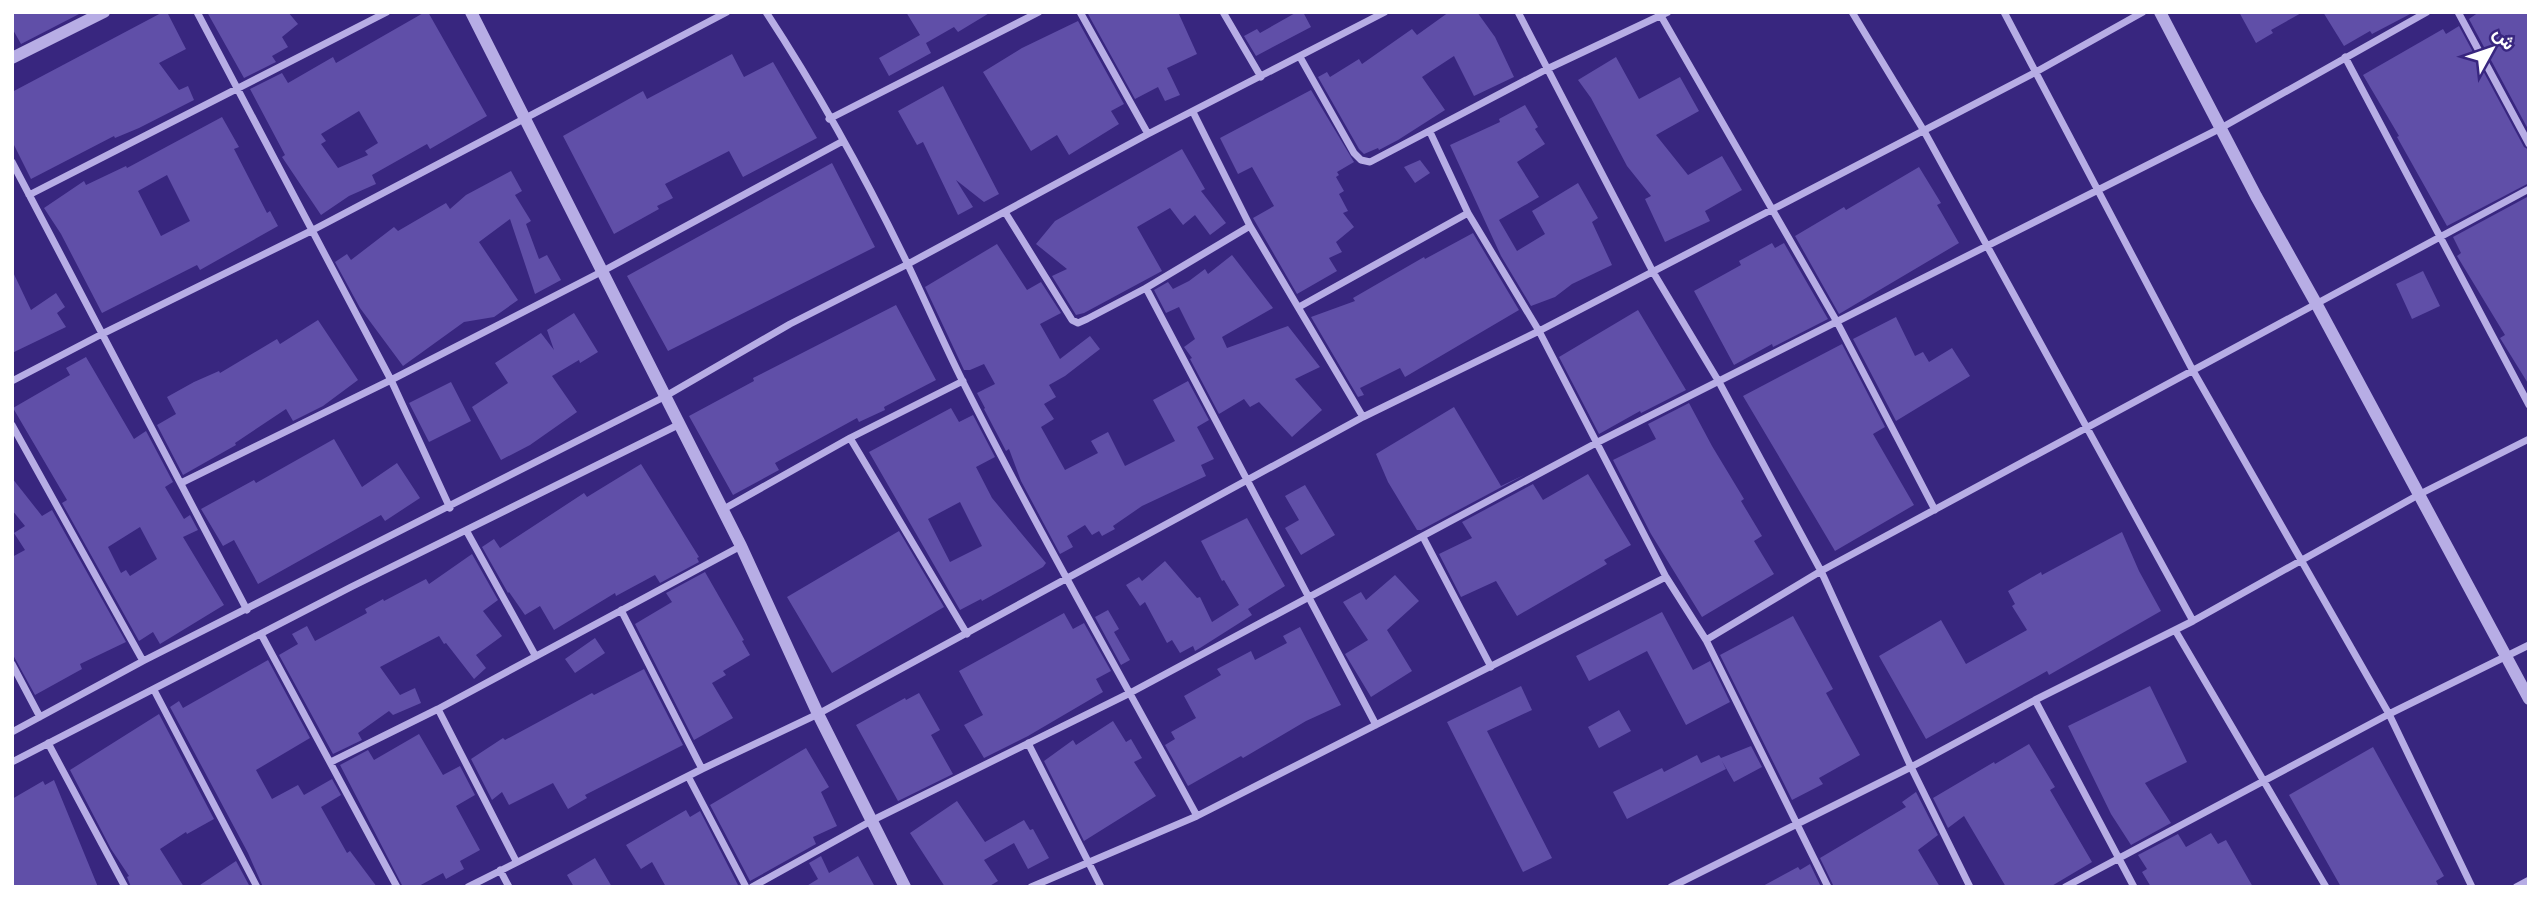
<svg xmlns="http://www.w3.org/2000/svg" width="2541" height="899" font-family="Ubuntu,Vazirmatn,sans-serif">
<rect width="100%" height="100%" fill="#38267f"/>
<path fill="#604fa8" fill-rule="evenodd" d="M12,12H83L21,44L12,28Z
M163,12H167L186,49L159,63L179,90L188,86L194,100L139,128L115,138L114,136L31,179L12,141V92Z
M207,12H288L298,24L282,37L288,47L272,56L276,62L244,78Z
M425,12H428L487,116L430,149L427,144L372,175L376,184L349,196L321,215L282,157L285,155L250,89L282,73L288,83L333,57L336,63ZM359,111L378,143L365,151L368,155L338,168L321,144L326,141L321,134Z
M906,12H991L958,32L954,27L926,43L931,53L889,76L879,58L920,35Z
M1091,12H1178L1197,54L1167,68L1180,95L1165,101L1158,87L1135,99L1088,14Z
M1297,12H1303L1311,27L1256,56L1244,36L1257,29L1260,33Z
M1449,12H1477L1495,37L1514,77L1474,96L1454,56L1422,77L1445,110L1398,140L1379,150L1378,148L1364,154L1359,149L1318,77L1327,72L1330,77L1359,59L1362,64L1412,29L1417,35Z
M2239,12H2303L2271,30L2273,33L2256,43Z
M2323,12H2414L2372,34L2370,31L2344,46Z
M2479,12H2529V131L2469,19Z
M1078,21L1124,104L1111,111L1119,124L1069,155L1057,135L1031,151L983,72L1022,48Z
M2459,26L2524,147L2529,150V183L2447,226L2397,137L2399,136L2363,75L2443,29L2446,34Z
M732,54L744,77L773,62L817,138L743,177L729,151L665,184L673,198L657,206L659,209L614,234L563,136L643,91L647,99Z
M1616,57L1639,99L1680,77L1699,111L1656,135L1688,175L1722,156L1742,190L1705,211L1710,221L1665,242L1645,199L1651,196L1627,166L1591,98L1578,80Z
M943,86L999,194L984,202L956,180L973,207L958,215L923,142L917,145L898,111Z
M1311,90L1354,162L1337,172L1339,175L1336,177L1344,191L1339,194L1348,211L1343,213L1354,227L1336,242L1342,252L1329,258L1337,271L1297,294L1253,218L1274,206L1252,167L1238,174L1220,138Z
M1525,105L1538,127L1535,129L1545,144L1517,162L1539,197L1499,220L1517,251L1545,234L1532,211L1578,183L1598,218L1592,222L1612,265L1572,284L1555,297L1531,306L1501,256L1450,145L1500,122L1499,119Z
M222,117L239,147L234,149L267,213L270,211L278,226L200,270L197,265L102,313L61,234L44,208L84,181L86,185L126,166L127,168ZM167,175L190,221L161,236L138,191Z
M1182,149L1205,189L1201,191L1226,223L1210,235L1195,215L1183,225L1170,208L1137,227L1162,271L1084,313L1076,315L1052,276L1067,269L1036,244L1055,221Z
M1420,160L1430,173L1415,183L1404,167Z
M832,163L875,247L668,351L627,276Z
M1919,167L1941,203L1937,205L1959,243L1839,314L1795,236L1844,207L1846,210Z
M511,171L522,191L515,195L531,221L526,224L539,259L547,255L561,280L535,294L510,219L479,242L518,300L494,317L464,322L403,366L360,308L335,262L347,254L351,260L394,227L398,231L446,203L450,209L466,195Z
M2529,196V385L2500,338L2505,335L2457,256L2461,253L2453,237Z
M1473,233L1519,310L1405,377L1400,368L1360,388L1364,395L1358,397L1311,317L1355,301L1353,298L1424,257L1425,259Z
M1772,243L1775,248L1784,243L1828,319L1773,347L1772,344L1734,365L1694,291L1741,265L1739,261Z
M997,244L1027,290L1041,282L1061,313L1040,324L1060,359L1090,336L1100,349L1065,376L1049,385L1056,397L1044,404L1054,419L1041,427L1065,470L1098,453L1091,441L1108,432L1125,466L1175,441L1153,400L1188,381L1209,420L1197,427L1214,459L1201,465L1206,476L1142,506L1113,526L1115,529L1102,536L1099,531L1092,535L1085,525L1067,536L1073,547L1060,554L1021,481L1009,449L1006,451L984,409L985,408L977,393L995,384L984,364L970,370H964L925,287Z
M1232,255L1273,308L1222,337L1227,348L1288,326L1320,367L1295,379L1322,410L1292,437L1259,402L1250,407L1244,399L1219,414L1190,359L1192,358L1184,347L1195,339L1179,307L1166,313L1154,290L1168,282L1173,289L1189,281L1205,269L1208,274Z
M12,270L31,310L56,293L65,307L57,313L66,327L12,353Z
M2423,271L2440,306L2412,319L2396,284Z
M896,305L936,380L884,407L885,410L859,422L857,418L775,463L779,470L733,495L689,416L754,381L753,378Z
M1638,310L1686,390L1641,413L1640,411L1599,434L1559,357Z
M574,313L598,352L580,363L579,360L552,376L577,412L530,445L501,460L472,407L508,383L495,363L541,333L554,350L547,330Z
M1896,317L1915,356L1923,352L1929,362L1952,348L1970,376L1896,421L1853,339Z
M318,320L358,380L323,406L293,421L286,409L235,443L236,445L183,475L157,425L176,414L167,397L194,382L219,371L220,373L277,339L280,344Z
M1842,344L1885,427L1873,434L1914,505L1835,551L1743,396Z
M86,357L134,439L146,431L173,482L165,487L184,519L190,515L198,530L183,537L224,605L160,644L153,632L139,641L62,503L67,500L13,408L70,375L66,368ZM140,527L157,559L130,576L126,570L121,573L108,547Z
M451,382L471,421L429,442L409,403Z
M1689,403L1712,446L1744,499L1741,501L1762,536L1754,541L1774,574L1702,617L1651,534L1613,460L1656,439L1648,424Z
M1454,407L1501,486L1526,474L1421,530H1417L1388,482L1376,454Z
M951,408L959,422L973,415L995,457L976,467L992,498L1046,563L1043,567L982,601L981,599L960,610L869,452ZM960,502L982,546L950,562L928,519Z
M334,439L362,487L397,463L420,498L385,521L381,515L258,584L234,540L223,546L201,509L254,480L256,483Z
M641,464L699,557L697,558L699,562L660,583L655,575L616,596L615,593L554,630L540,606L525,615L509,592L508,593L482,547L494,539L500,548L584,493L587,497Z
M1588,474L1631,545L1604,560L1607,564L1517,616L1496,581L1461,597L1439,554L1472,538L1462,522L1533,484L1543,500Z
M12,478L42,516L52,510L126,642L80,664L82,669L35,695L12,653V557L25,550L14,533L25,526L12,510Z
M1305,485L1335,535L1301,555L1285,528L1299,520L1285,496Z
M1247,518L1285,586L1248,609L1252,615L1200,648L1195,651L1193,646L1180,653L1172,640L1167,643L1145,602L1140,606L1126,585L1139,577L1142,581L1165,561L1197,598L1200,597L1212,622L1239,605L1224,580L1222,581L1201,541Z
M899,531L944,607L832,673L787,597Z
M2122,532L2139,571L2161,611L2049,675L2047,671L1926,739L1879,656L1941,620L1966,664L2027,630L2012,606L2015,604L2008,591L2041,572L2042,575Z
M472,554L498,600L483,611L502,636L476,655L486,668L474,679L446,643L444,644L439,636L380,667L400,695L415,688L421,703L393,715L389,711L358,733L362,740L333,754L279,655L298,644L292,634L307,626L315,641L367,613L365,609L383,599L384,601L426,579L429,584Z
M705,572L744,640L742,641L750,655L723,671L726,675L712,683L733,718L694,740L635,624L672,602L666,593Z
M1395,575L1419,601L1387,630L1412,671L1371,697L1345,654L1368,640L1343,602L1361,592L1366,600Z
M1108,610L1119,629L1114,632L1130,660L1121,665L1095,617Z
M1662,612L1693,670L1710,661L1730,702L1686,725L1647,651L1589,681L1576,656Z
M1064,613L1073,629L1084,623L1111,671L1096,679L1103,692L1028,736L984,758L964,725L983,715L959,671Z
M1793,616L1833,689L1826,693L1860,755L1819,778L1823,784L1792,800L1720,655Z
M1300,627L1341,705L1306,721L1243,758L1241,756L1188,786L1165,745L1175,739L1171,732L1196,718L1184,696L1221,675L1217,669L1251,651L1255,660L1287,643L1283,636Z
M595,638L605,653L575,673L565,659Z
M268,660L310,738L256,770L272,799L298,785L304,795L332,779L341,795L321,807L347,853L350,851L377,887H263L248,853L170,707L179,701L183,708Z
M644,669L683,745L585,795L587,798L568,809L553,783L509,805L502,792L492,800L471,759L503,738L505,740L592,693L594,695Z
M1521,686L1532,710L1487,731L1552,858L1523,872L1447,722Z
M2150,686L2187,762L2145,783L2171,823L2131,845L2111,814L2068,726Z
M919,693L940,730L931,735L953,774L898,801L856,725L905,698L906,700Z
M1619,710L1631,731L1599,748L1588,727Z
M159,714L214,819L187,834L186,832L160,849L184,887H131L127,877L129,876L111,849L70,770Z
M1113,721L1126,742L1131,739L1142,758L1134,762L1156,796L1084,841L1044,761L1073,740L1076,745Z
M419,734L443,775L460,766L475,795L456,806L480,850L460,861L464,869L446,879L443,873L417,887H403L340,765L368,750L374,760Z
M2029,744L2055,787L2050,790L2092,862L2050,887H2006L1964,816L1948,828L1933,798L1994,762L1995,764Z
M1751,746L1762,767L1734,782L1722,761L1726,769L1627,819L1613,792L1662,768L1664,772L1697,755L1701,763L1719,755L1721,758Z
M2373,747L2444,876L2436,881L2439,887H2341L2289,795Z
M806,748L829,787L821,792L837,826L813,837L816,844L750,881L710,805Z
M54,780L98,887H12V799L43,781L45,785Z
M1916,792L1938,835L1918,850L1940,887H1834L1820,858L1906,807L1902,802Z
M957,801L985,842L1024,820L1030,830L1033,829L1049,858L1028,869L1014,843L984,860L998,881L988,887H945L910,833Z
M686,810L690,817L700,811L739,887H666L652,862L641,869L626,845Z
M2211,833L2218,844L2226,840L2253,887H2151L2142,872L2147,869L2138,855L2178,834L2186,847Z
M821,856L829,873L858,856L875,887H805L818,879L809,863Z
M595,858L612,887H574L567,875Z
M236,861L250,887H197Z
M1810,864L1821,887H1761L1798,867L1800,870Z"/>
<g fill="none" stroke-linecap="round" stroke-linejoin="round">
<path stroke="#b7ade5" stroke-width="7" d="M197,12L391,380L450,508
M766,12C819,93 867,180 909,267C927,305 944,344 963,382C1037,529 1119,672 1197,816
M1080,12L1148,134
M1223,12L1261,77
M1518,12L1653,272L1719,382L1821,571L1911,767L1970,887
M1852,12L1924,131L2193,621
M2004,12L2192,369L2389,714L2472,887
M2458,12L2529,144
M1661,16L1837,322L1935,510
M1300,57L1354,153L1361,160L1370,162L1547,69L1668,12
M2345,57L2529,405
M1193,112L1250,226L1363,417
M829,119L1039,12
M1430,132L1468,213L1539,331L1666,577L1706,640L1828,887
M12,162L247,610
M29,195L387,12
M1005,212L1072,320L1078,323L1087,319L1146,288
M1250,226L1146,288L1376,725
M1299,307L1468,213
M12,381L102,334L311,231L727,12
M963,381L850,438L967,634
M12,425L143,661
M181,483L391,380L603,271L843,141
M722,510L850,438
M466,530L535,655
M1423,537L1491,667
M621,610L702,769
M2175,630L2326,887
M261,634L397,887
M1706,640L1821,571L2529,189
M12,664L40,717
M154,690L257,887
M2035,700L2134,887
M438,709L516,861
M12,732L143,661L664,397L790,324L908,264L1148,134L1385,12
M48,743L125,887
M1028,743L1101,887
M12,762L351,587L678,425
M331,762L438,709L741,546
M688,776L746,887
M500,870L509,887
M468,887L702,769L818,714L1363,417L1539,331L2034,73L2143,12
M752,887L871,821L1130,693L1598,442L2221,128L2427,12
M1031,887L1197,816L1666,577
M1671,887L1911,767L2035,700L2193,621L2420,494L2529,439
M2065,887L2389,714L2529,645
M2516,887L2529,880"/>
<path stroke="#b7ade5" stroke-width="12" d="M471,12L741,546L818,714L905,887
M2160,12L2256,196L2317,305L2529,699
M12,58L104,12"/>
</g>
<rect width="2541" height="899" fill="none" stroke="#ffffff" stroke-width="28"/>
<g transform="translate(2492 49) rotate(50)" stroke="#38267f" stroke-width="5" paint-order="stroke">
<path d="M0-5L12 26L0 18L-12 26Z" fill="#ffffff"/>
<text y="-10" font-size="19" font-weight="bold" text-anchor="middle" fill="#ffffff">ش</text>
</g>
</svg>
